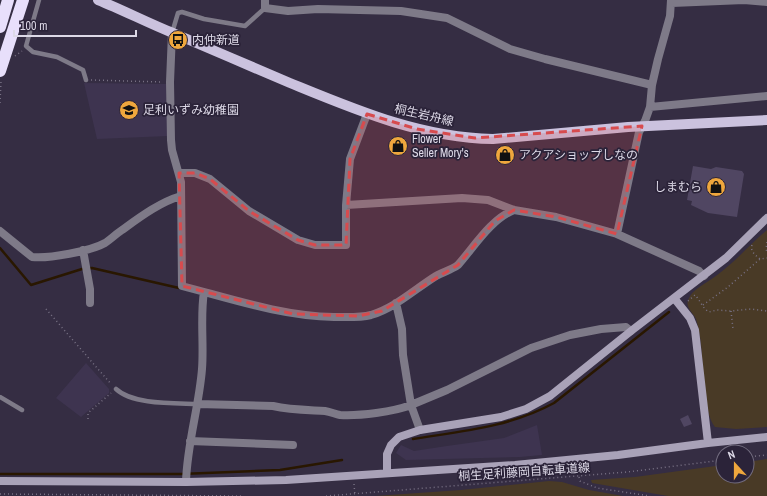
<svg xmlns="http://www.w3.org/2000/svg" width="767" height="496" font-family="'Archivo Narrow','Noto Sans JP',sans-serif">
<rect width="100%" height="100%" fill="#352d43"/>
<path fill="#3e3450" d="M84,83L166,84L168,136L97,139Z
M86,363L109,389V393L81,417L56,398Z
M537,425L542,455L520,457L406,460L396,453L401,445L414,451L447,446L504,438Z"/>
<path fill="#493a26" d="M767,230V427L736,429L715,427C702,411 704,360 700,337C699,331 698,325 696,319C693,312 684,307 689,298C692,291 701,286 707,282C731,267 746,248 767,230Z
M767,459V496H668L592,483L591,480L635,477L723,465V476H747V462Z
M549,481L562,482L589,490L623,496H375L461,490Z"/>
<g fill="none" stroke-linecap="round" stroke-linejoin="round">
<path stroke="#291700" stroke-width="2.5" d="M0,248L31,285L82,269L92,268L179,288
M413,439C463,431 510,427 554,403L669,312
M0,474H181L280,470L342,460"/>
</g>
<path fill="#504662" d="M693,166L711,169L716,167L742,171L744,174L737,217L708,213L691,205L692,201L687,200Z
M688,415L692,424L684,427L680,419Z"/>
<g fill="none" stroke-linecap="round" stroke-linejoin="round">
<path stroke="#787184" stroke-width="1.5" stroke-dasharray="1 3" stroke-linecap="butt" d="M15,56L22,51
M91,80L162,82
M0,103L1,81
M767,242L766,249L767,252
M752,245C750,251 755,255 760,259
M688,301L695,295C700,300 703,309 709,312L717,310L731,311L751,309L767,311
M703,305L728,287L760,259L767,258
M46,309L111,384
M731,311L733,329
M88,419V413L111,393
M747,457L767,455
M579,477L580,481L597,488L650,496
M354,484L355,496
M0,494L241,496
M326,496L627,472L723,460"/>
<path stroke="#7e7a88" stroke-width="4.5" d="M39,0L26,46L33,52L57,57L83,70L86,80
M172,33L178,13L182,12L204,19L245,26L265,8
M116,389C133,405 175,403 198,404
M0,397L22,410"/>
<path stroke="#7e7a88" stroke-width="8" d="M265,0V8L288,11L318,9L401,11L447,18L510,49L545,59L652,85
M672,3L744,0L767,2
M172,33L170,82L171,140L172,150L181,182L182,286C232,299 282,316 334,317C346,317 359,318 371,315C395,308 415,289 436,276C443,272 451,270 458,265C474,247 491,219 514,210
M650,107L767,96
M179,173H195L210,179L249,211L298,240L315,245H346V205L350,159L367,114
M346,205L462,198L488,200L514,210L556,217L617,234L699,271L704,276
M0,231L32,257C48,259 91,251 105,243C111,239 116,234 122,230C140,217 160,202 181,196
M617,234L639,132L645,121L650,107L652,85L658,59L670,16L671,0
M83,250L90,289V303
M396,303L402,329L403,355L411,405L447,390L531,348L570,335L601,329L626,327L631,331
M198,404L273,406C290,410 308,410 325,411C331,412 335,414 340,415C360,416 393,412 411,405L420,430
M190,441L293,445
M186,482C187,444 199,407 202,369C204,344 200,316 204,292"/>
<path stroke="#a9a2b8" stroke-width="8" d="M674,298L690,318L695,330L708,443
M387,473V454L391,445L399,437L420,430L501,417L526,409L550,396L631,331L726,258L767,218
M0,481L186,482L286,480L515,465L618,455L708,443L767,437"/>
<path stroke="#cbc2de" stroke-width="10" d="M98,0C123,10 148,23 173,33C212,50 251,66 290,83C356,110 421,138 493,139L628,127L767,120"/>
<path stroke="#e8dffb" stroke-width="12" d="M0,27L8,0
M0,71L23,0"/>
</g>
<path fill="#d74b4e" fill-opacity="0.2" stroke="#d74b4e" stroke-width="3" stroke-dasharray="8 5" stroke-linejoin="round" d="M367,114L417,129L475,138L642,126L617,234L556,217L514,210L495,221L458,265L382,311L358,316L293,314L182,286L179,173H195L210,179L249,211L298,240L315,245H346L350,159Z"/>
<defs>
<symbol id="bus-disc" viewBox="-11 -11 22 22"><circle r="9.5" fill="#efa73d" stroke="#2b2339"/><path d="M-5-6H5V4H4V6H2V4H-2V6H-4V4H-5ZM-3.5-4V0h7V-4ZM-3.5 1.2v1.5H-2V1.2ZM2 1.2v1.5H3.5V1.2Z" fill="#111"/></symbol>
<symbol id="school-disc" viewBox="-11 -11 22 22"><circle r="9.5" fill="#efa73d" stroke="#2b2339"/><path d="M0-5L7-2L0 1L-7-2ZM-4 1L0 2.5L4 1V4Q0 6-4 4Z" fill="#111"/></symbol>
<symbol id="shop-disc" viewBox="-11 -11 22 22"><circle r="9.5" fill="#efa73d" stroke="#2b2339"/><path d="M-5-2.5h2.3a2.7 3.5 0 0 1 5.4 0H5L5.5 6h-11ZM-1.5-2.5h3a1.5 2.3 0 0 0-3 0Z" fill="#111"/></symbol>
</defs>
<g fill-rule="evenodd">
<use href="#bus-disc" x="167" y="29" width="22" height="22"/>
<use href="#school-disc" x="118" y="99" width="22" height="22"/>
<use href="#shop-disc" x="387" y="135" width="22" height="22"/>
<use href="#shop-disc" x="494" y="144" width="22" height="22"/>
<use href="#shop-disc" x="705" y="176" width="22" height="22"/>
</g>
<g text-anchor="middle" stroke-width="3.5" stroke-linejoin="round" paint-order="stroke">
<g font-size="12" fill="#ddd9e7" stroke="#2b2339" text-anchor="start">
<text x="192" y="44">内仲新道</text>
<text x="143" y="114">足利いずみ幼稚園</text>
<text x="412" y="143">Flower<tspan x="412" dy="14">Seller Mory's</tspan></text>
<text x="519" y="159">アクアショップしなの</text>
<text x="702" y="191" text-anchor="end">しまむら</text>
</g>
<g font-size="12" fill="#ddd9e7" stroke="#2b2339">
<text transform="translate(424 115) rotate(13)" y="4">桐生岩舟線</text>
<text transform="translate(524 472) rotate(-4)" y="4">桐生足利藤岡自転車道線</text>
</g>
</g>
<g transform="translate(735 464) rotate(339)"><circle r="19" fill="#2b2339" stroke="#726c7f"/>
<path d="M0-3L7 15L0 10L-7 15Z" fill="#efa73d"/>
<text y="-6" font-size="11" font-weight="bold" text-anchor="middle" fill="#ddd9e7">N</text>
</g>
<path d="M14 30v6h122v-6" fill="none" stroke="#ddd9e7" stroke-width="2"/>
<text x="20" y="30" font-size="12" fill="#ddd9e7" stroke="#2b2339" stroke-width="3" paint-order="stroke">100 m</text>
</svg>
